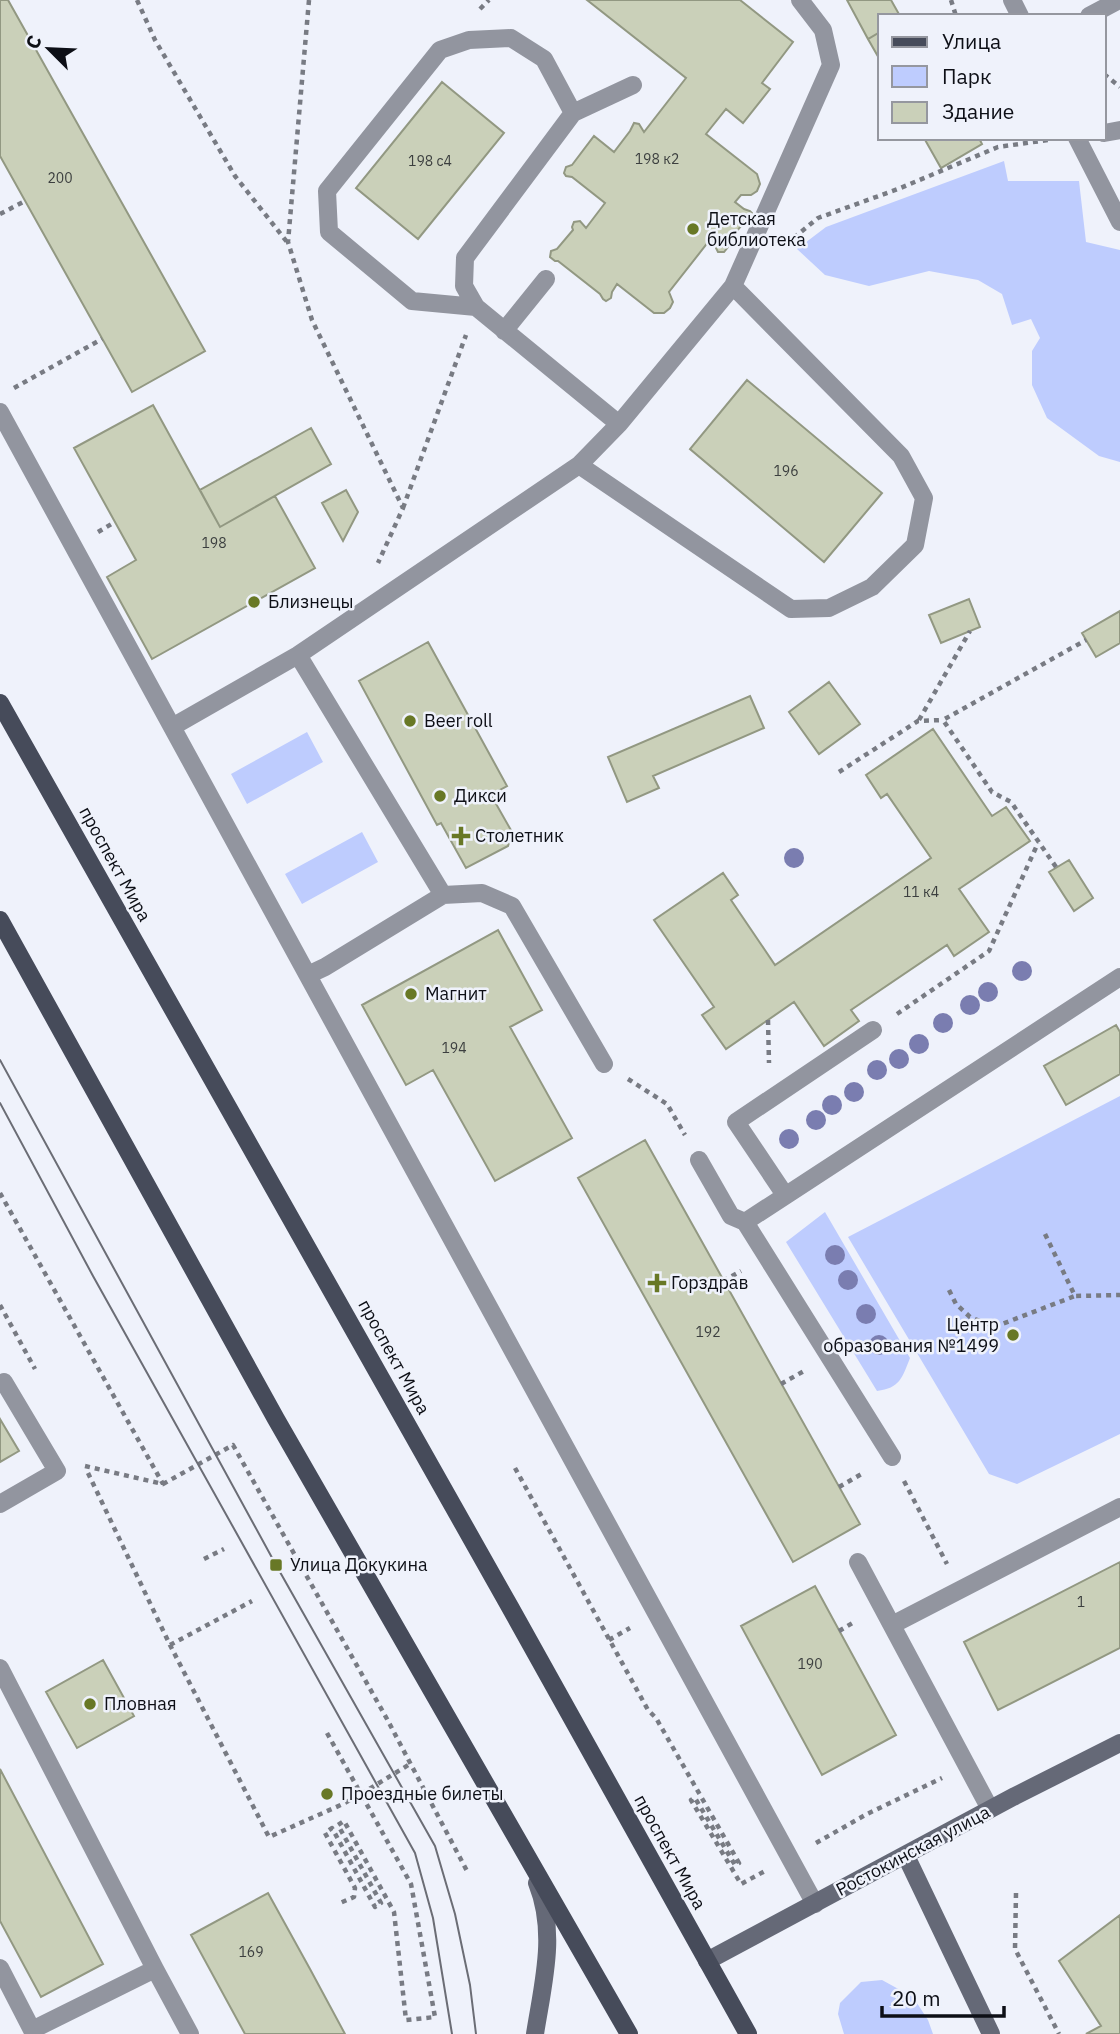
<svg xmlns="http://www.w3.org/2000/svg" width="1120" height="2034" font-family="'IBM Plex Sans',sans-serif">
<rect width="100%" height="100%" fill="#eff2fb"/>
<path fill="#beccfe" d="M1004,161L1008,181H1079L1086,242L1120,250V462L1099,456L1047,418L1032,385V351L1040,338L1031,319L1012,325L1002,294L978,280L929,271L869,286L825,275L797,249L826,227Z
M307,732L323,762L247,804L231,774Z
M362,832L378,862L302,904L285,874Z
M1120,1096V1434L1017,1484L989,1474L848,1237Z
M825,1212L910,1358C902,1378 900,1388 877,1391L786,1242Z
M882,1980L913,1997L928,2020L933,2034H844L838,2014L840,2003L861,1982Z"/>
<path fill="#cad0b9" stroke="#929882" stroke-width="2" d="M0,0H8L205,351L132,392L0,156Z
M587,0H740L793,42L762,83L770,89L743,123L726,109L706,134L757,174L760,184L757,191L751,195H741L735,202L744,209L750,211L752,213L751,219L745,221L736,232L727,244L728,247L724,252H718L715,246L709,241L669,292L673,302L670,308L664,313H654L617,284L612,292L611,298L606,301L603,299L600,294L558,261H555L550,257L551,251L557,249L573,230L572,227L574,222L580,221L586,228L605,203L572,177L566,176L564,173L566,167L572,165L594,136L614,152L630,131L634,123L639,124L644,132L686,78Z
M847,0H891L900,16H880V32L868,39Z
M880,32V60L868,39Z
M442,82L504,133L418,239L356,188Z
M924,138H979L982,144L941,168Z
M747,380L882,493L824,562L690,449Z
M153,405L220,527L275,496L315,568L152,659L107,577L136,560L74,448Z
M311,428L331,464L220,527L200,490Z
M346,490L358,512L343,541L322,503Z
M969,599L980,627L941,643L929,615Z
M1120,611V643L1096,657L1082,633Z
M428,642L507,786L491,795L512,832L508,846L466,868L441,823L437,825L359,681Z
M829,682L860,724L819,754L789,712Z
M750,696L764,728L653,776L659,788L627,802L608,757Z
M933,729L992,816L1006,807L1030,841L959,889L989,932L954,956L947,945L851,1010L859,1021L824,1046L794,1002L726,1049L702,1015L714,1007L654,920L723,873L738,895L731,900L775,965L931,858L887,794L881,798L866,775Z
M1069,860L1093,898L1074,911L1049,872Z
M498,930L542,1010L510,1027L572,1138L495,1181L433,1070L406,1085L362,1005Z
M1116,1025L1120,1032V1074L1066,1105L1044,1066Z
M645,1140L860,1524L793,1562L578,1178Z
M0,1419L19,1451L0,1462Z
M1120,1562V1648L998,1710L964,1642Z
M815,1586L896,1735L822,1775L741,1626Z
M103,1660L134,1716L77,1748L46,1692Z
M0,1769L103,1964L41,1997L0,1921Z
M268,1893L310,1969L345,2034H245L191,1935Z
M1120,1915V2034H1086L1101,2026L1059,1961Z"/>
<g fill="none" stroke-linecap="round" stroke-linejoin="round">
<path stroke="#787b83" stroke-width="4.5" stroke-dasharray="5 5" stroke-linecap="butt" d="M137,0L155,40L235,176L287,242
M309,0L288,242L312,320L403,508L378,563
M951,0L956,16
M480,9L489,0
M1104,74L1120,87
M0,214L25,201
M786,244L818,218L898,189L998,147L1048,140
M14,388L102,339
M403,508L466,335
M98,532L115,522
M919,720L970,631
M839,772L918,721L943,720
M1056,867L1011,802L992,792L943,720L1086,640
M897,1014L989,951L1038,843
M768,1020L769,1063
M628,1079L667,1104L685,1135
M0,1193L163,1484
M1045,1234L1075,1296L1120,1295
M723,1281L741,1271
M949,1290L956,1304L970,1317L987,1324H1002L1075,1296
M0,1305L35,1369
M781,1384L804,1371
M85,1466L163,1484L233,1445L387,1719L467,1871
M515,1468L648,1710L656,1718L739,1863L735,1865L695,1798L691,1800L741,1884L765,1871
M88,1473L170,1645L269,1837L343,1804L361,1794L411,1884L435,2017L406,2020L394,1912L344,1821L338,1825L381,1903L375,1907L332,1828L325,1833L355,1888L354,1897L340,1903
M904,1481L947,1564
M839,1487L865,1472
M204,1559L224,1549
M839,1631L856,1621
M609,1640L630,1628
M170,1645L252,1601
M327,1733L361,1794L410,1764
M816,1843L867,1814L942,1778
M1016,1893L1015,1949L1059,2034"/>
<path stroke="#92959f" stroke-width="18" d="M1012,0L1020,16
M1089,16L1119,0
M1104,133L1120,130
M1077,138L1120,222
M476,307L412,301L329,232L327,191L440,50L469,40L511,38L544,59L573,113
M504,331L546,279
M0,412L815,1904
M619,424L476,307L464,286L465,258L573,113L633,85
M579,465L791,609L829,608L872,587L915,545L924,498L901,456L733,286L831,65L823,30L800,0
M298,655L443,895
M172,727L298,655L579,465L619,424L733,286
M308,975L325,967L443,895L482,893L512,906L604,1064
M699,1160L731,1216L745,1222L892,1457
M785,1195L736,1122L873,1030
M745,1222L1120,977
M0,1504L57,1471L4,1382
M858,1562L990,1809
M892,1625L1120,1507
M0,1668L155,1969L190,2034
M0,1968L32,2030L155,1969"/>
<path stroke="#656977" stroke-width="18" d="M906,1856L991,2034
M707,1961L1015,1796L1120,1743
M535,2034C543,1983 557,1933 537,1883"/>
<path stroke="#464b5a" stroke-width="18" d="M0,703L510,1607L748,2034
M0,920L276,1419L629,2034"/>
<path stroke="#6b6d75" stroke-width="2" d="M0,1060L276,1565L435,1846L455,1914L470,1985L476,2034
M0,1103L93,1276L415,1853L433,1918L452,2034"/>
</g>
<g fill="#7a7db0">
<circle cx="794" cy="858" r="10"/>
<circle cx="1022" cy="971" r="10"/>
<circle cx="988" cy="992" r="10"/>
<circle cx="970" cy="1005" r="10"/>
<circle cx="943" cy="1023" r="10"/>
<circle cx="919" cy="1044" r="10"/>
<circle cx="899" cy="1059" r="10"/>
<circle cx="877" cy="1070" r="10"/>
<circle cx="854" cy="1092" r="10"/>
<circle cx="832" cy="1105" r="10"/>
<circle cx="816" cy="1120" r="10"/>
<circle cx="789" cy="1139" r="10"/>
<circle cx="835" cy="1255" r="10"/>
<circle cx="848" cy="1280" r="10"/>
<circle cx="866" cy="1314" r="10"/>
<circle cx="879" cy="1345" r="10"/>
</g>
<g fill="#687826" stroke="#eff2fb" stroke-width="2.5">
<circle cx="693" cy="229" r="7"/>
<circle cx="254" cy="602" r="7"/>
<circle cx="410" cy="721" r="7"/>
<circle cx="440" cy="796" r="7"/>
<path d="M457.5 825.5h7v7h7v7h-7v7h-7v-7h-7v-7h7z"/>
<circle cx="411" cy="994" r="7"/>
<path d="M653.5 1272.5h7v7h7v7h-7v7h-7v-7h-7v-7h7z"/>
<circle cx="1013" cy="1335" r="7"/>
<rect x="269" y="1558" width="14" height="14" rx="3.5"/>
<circle cx="90" cy="1704" r="7"/>
<circle cx="327" cy="1794" r="7"/>
</g>
<g text-anchor="middle" stroke-width="5" stroke-linejoin="round" paint-order="stroke">
<g font-size="14" fill="#3c3f3f">
<text x="657" y="164">198 к2</text>
<text x="430" y="166">198 с4</text>
<text x="60" y="183">200</text>
<text x="786" y="476">196</text>
<text x="214" y="548">198</text>
<text x="921" y="897">11 к4</text>
<text x="454" y="1053">194</text>
<text x="708" y="1337">192</text>
<text x="1081" y="1607">1</text>
<text x="810" y="1669">190</text>
<text x="251" y="1957">169</text>
</g>
<g font-size="18" fill="#0d0f16" stroke="#eff2fb" text-anchor="start">
<text x="707" y="225">Детская<tspan x="707" dy="21">библиотека</tspan></text>
<text x="268" y="608">Близнецы</text>
<text x="424" y="727">Beer roll</text>
<text x="454" y="802">Дикси</text>
<text x="475" y="842">Столетник</text>
<text x="425" y="1000">Магнит</text>
<text x="671" y="1289">Горздрав</text>
<text x="999" y="1331" text-anchor="end">Центр<tspan x="999" dy="21">образования №1499</tspan></text>
<text x="290" y="1571">Улица Докукина</text>
<text x="104" y="1710">Пловная</text>
<text x="341" y="1800">Проездные билеты</text>
</g>
<g font-size="18" fill="#0d0f16" stroke="#eff2fb">
<text transform="translate(115 864) rotate(61)" y="6">проспект Мира</text>
<text transform="translate(394 1357) rotate(61)" y="6">проспект Мира</text>
<text transform="translate(913 1851) rotate(-28)" y="6">Ростокинская улица</text>
<text transform="translate(670 1852) rotate(61)" y="6">проспект Мира</text>
</g>
</g>
<rect x="878" y="14" width="228" height="126" fill="#eff2fb" stroke="#95979f" stroke-width="2"/>
<rect x="892" y="37" width="35" height="10" fill="#464b5a" stroke="#95979f" stroke-width="2"/>
<text x="942" y="49" font-size="21" fill="#0d0f16">Улица</text>
<rect x="892" y="66" width="35" height="21" fill="#beccfe" stroke="#95979f" stroke-width="2"/>
<text x="942" y="84" font-size="21" fill="#0d0f16">Парк</text>
<rect x="892" y="102" width="35" height="21" fill="#cad0b9" stroke="#95979f" stroke-width="2"/>
<text x="942" y="119" font-size="21" fill="#0d0f16">Здание</text>
<g transform="translate(49 49) rotate(294)" stroke="#eff2fb" stroke-width="5" paint-order="stroke">
<path d="M0-5L12 26L0 18L-12 26Z" fill="#0d0f16"/>
<text y="-10" font-size="19" font-weight="bold" text-anchor="middle" fill="#0d0f16">С</text>
</g>
<path d="M882 2006v10h122v-10" fill="none" stroke="#0d0f16" stroke-width="3.5"/>
<text x="892" y="2006" font-size="21" fill="#0d0f16" stroke="#eff2fb" stroke-width="5" paint-order="stroke">20 m</text>
</svg>
